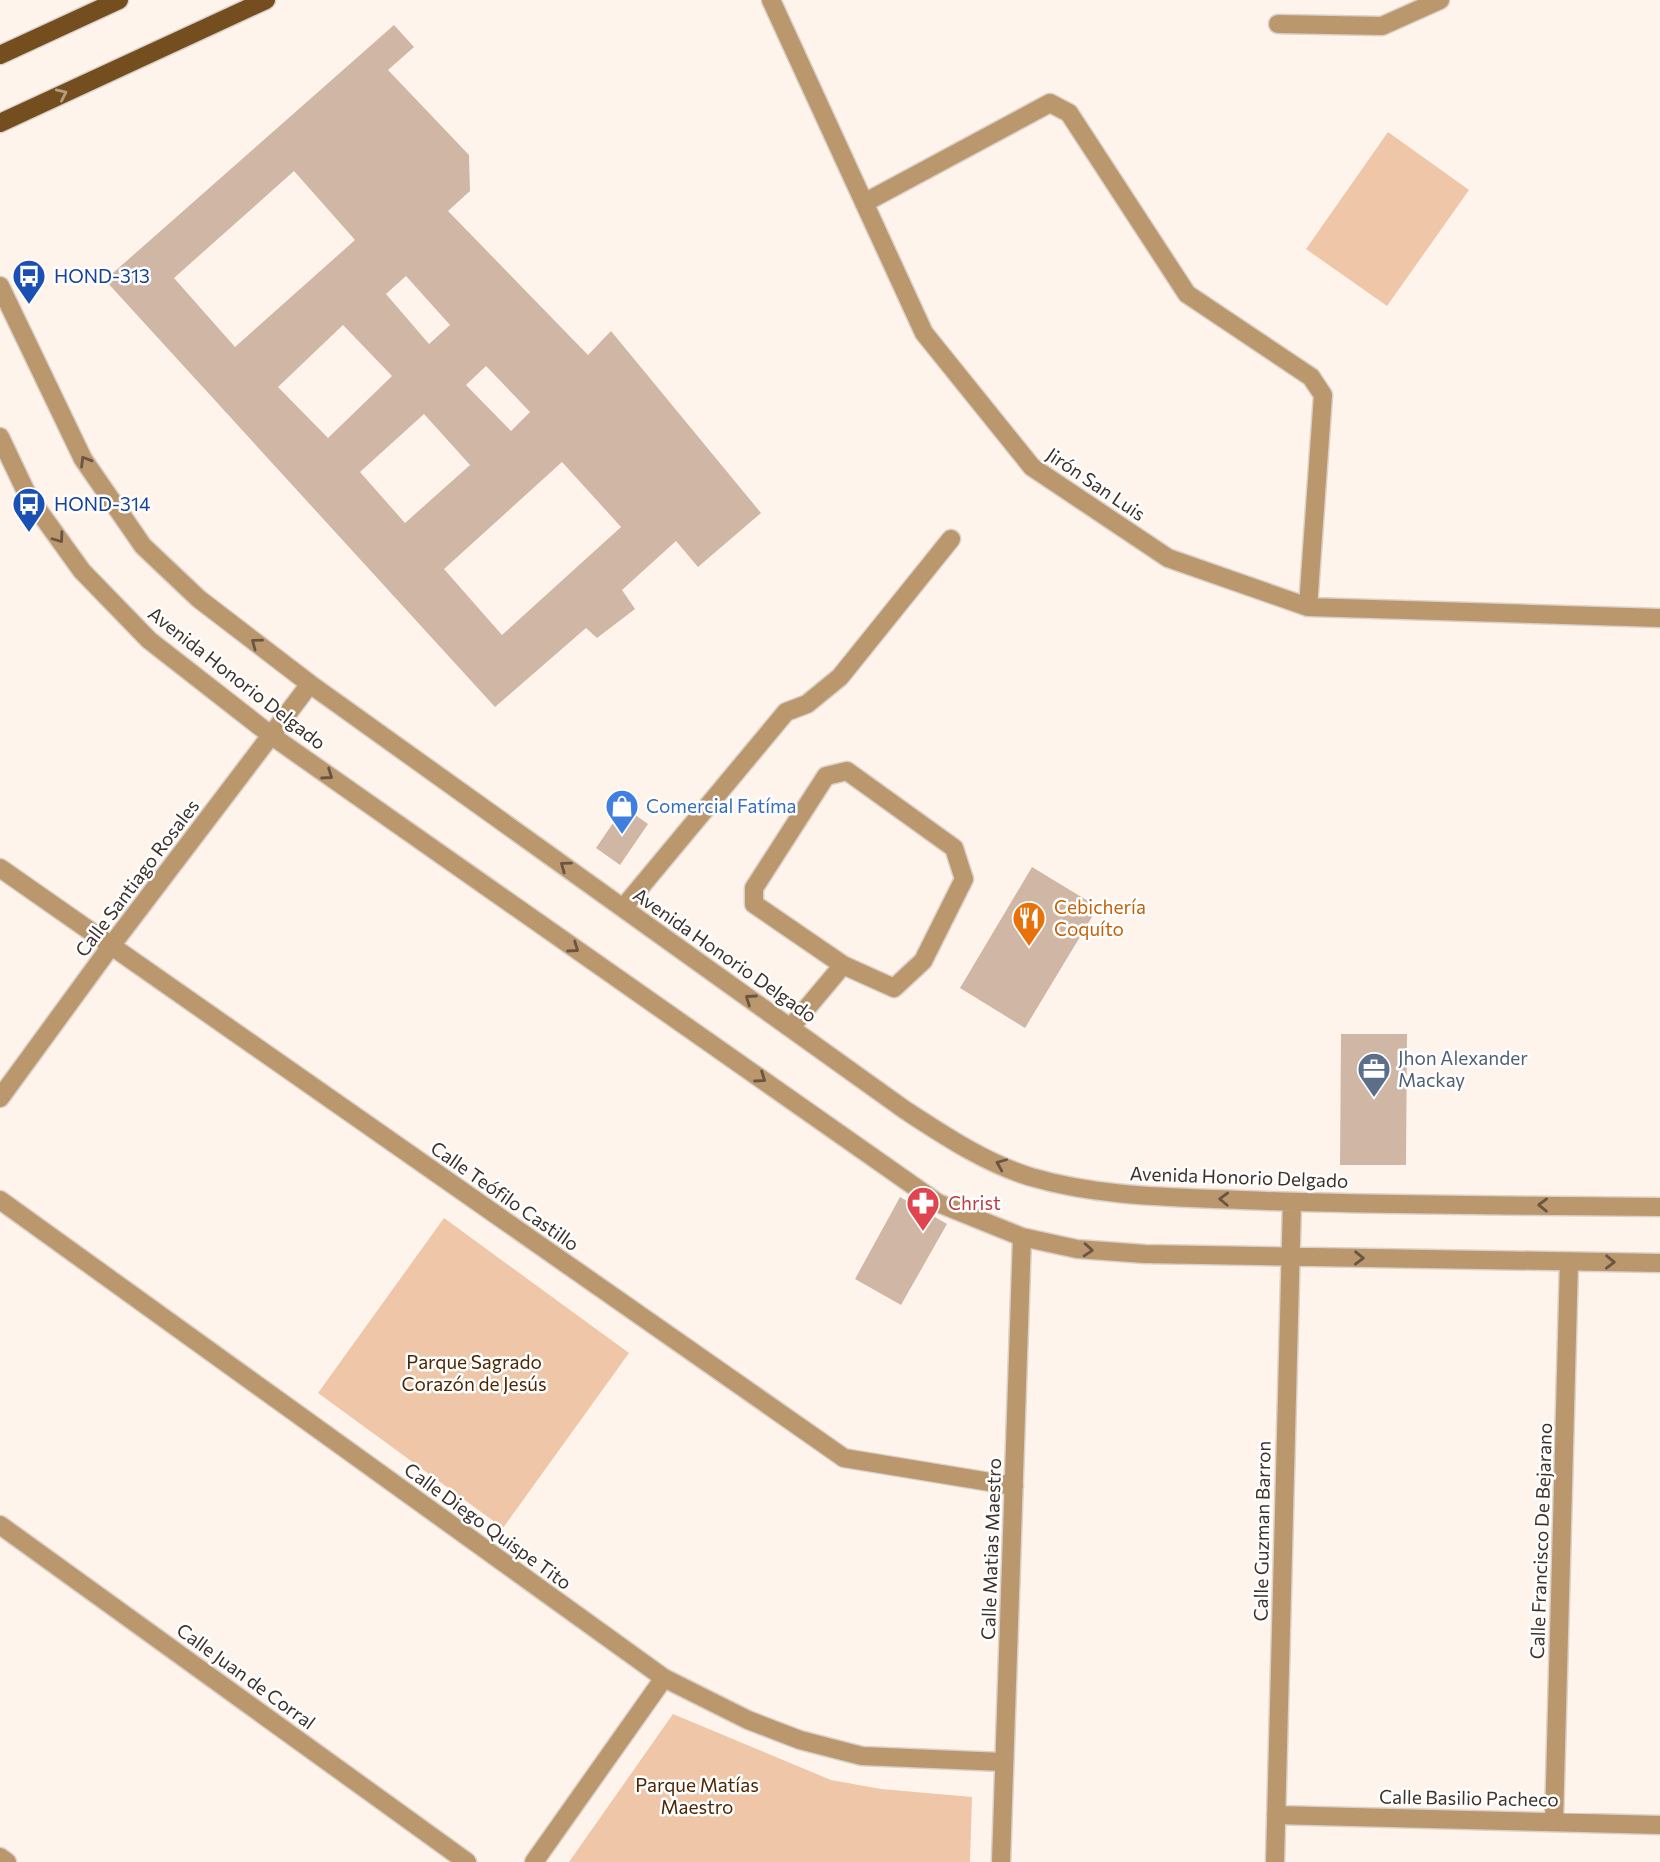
<svg xmlns="http://www.w3.org/2000/svg" width="1660" height="1862" font-family="Commissioner,sans-serif">
<rect width="100%" height="100%" fill="#fef4ec"/>
<path fill="#efc6a8" d="M1388,132L1469,190L1387,306L1306,249Z
M444,1218L629,1353L503,1528L318,1393Z
M673,1714L831,1780L881,1789L972,1797L970,1862H569Z"/>
<path fill="#d0b7a5" fill-rule="evenodd" d="M394,25L414,47L388,70L469,155L470,191L448,211L588,355L611,331L761,513L698,567L676,541L622,590L635,609L597,638L586,628L495,707L105,280ZM294,171L355,240L235,347L174,278ZM406,276L450,325L429,344L386,294ZM343,325L392,376L328,438L278,387ZM486,366L530,412L511,431L466,385ZM424,414L470,465L405,523L360,472ZM562,462L621,527L502,635L444,569Z
M624,807L648,824L620,865L596,848Z
M1032,867L1098,907L1025,1028L960,988Z
M1341,1034H1407L1406,1165H1340Z
M900,1197L947,1224L901,1305L855,1279Z"/>
<g fill="none" stroke-linecap="round" stroke-linejoin="round">
<defs>
<path id="minor" d="M771,0L924,333L1032,467L1168,558L1308,607L1660,618
M1278,24L1382,26L1440,0
M864,203L1050,103L1069,113L1187,294L1311,377L1323,395L1308,607
M0,286L83,459L143,546L199,599L310,684L905,1110C945,1136 985,1163 1031,1177C1099,1197 1171,1197 1241,1200C1381,1206 1520,1205 1660,1207
M0,437L28,496L82,571L149,640L272,736L938,1203L1022,1237L1077,1249L1145,1254L1660,1263
M847,771L954,848L964,879L923,961L894,988L843,965L754,904V888L826,776Z
M0,868L844,1458L1014,1486
M623,908L786,712L807,704L840,677L951,539
M791,1027L843,965
M0,1098L111,946L310,684
M0,1200L664,1678L748,1720L800,1740L862,1756L1003,1762
M0,1525L467,1862
M1276,1815L1660,1825
M1554,1821L1569,1262
M0,1857L7,1862
M534,1862L664,1678
M1001,1862L1022,1237
M1275,1862L1292,1202"/>
<path id="major" d="M0,55L119,0
M0,123L266,0"/>
</defs>
<use href="#minor" stroke="#dbd1c9" stroke-width="21"/>
<use href="#major" stroke="#dbd1c9" stroke-width="21"/>
<use href="#minor" stroke="#bb976d" stroke-width="18"/>
<use href="#major" stroke="#744e1e" stroke-width="18"/>
</g>
<defs><path id="oneway-chevron" d="M-2-3.5L2.5 0L-2 3.5" fill="none" stroke-width="1.6" stroke-linecap="round" stroke-linejoin="round" transform="scale(1.75)"/></defs>
<use stroke="#b39e83" href="#oneway-chevron" transform="translate(62 94) rotate(-25)"/>
<g stroke="#695542">
<use href="#oneway-chevron" transform="translate(85 461) rotate(-121)"/>
<use href="#oneway-chevron" transform="translate(59 538) rotate(54)"/>
<use href="#oneway-chevron" transform="translate(256 643) rotate(-143)"/>
<use href="#oneway-chevron" transform="translate(328 775) rotate(35)"/>
<use href="#oneway-chevron" transform="translate(565 866) rotate(-144)"/>
<use href="#oneway-chevron" transform="translate(574 948) rotate(35)"/>
<use href="#oneway-chevron" transform="translate(750 999) rotate(-145)"/>
<use href="#oneway-chevron" transform="translate(761 1078) rotate(35)"/>
<use href="#oneway-chevron" transform="translate(1001 1164) rotate(-157)"/>
<use href="#oneway-chevron" transform="translate(1224 1199) rotate(-178)"/>
<use href="#oneway-chevron" transform="translate(1543 1205) rotate(-179)"/>
<use href="#oneway-chevron" transform="translate(1088 1250) rotate(4)"/>
<use href="#oneway-chevron" transform="translate(1359 1258) rotate(1)"/>
<use href="#oneway-chevron" transform="translate(1610 1262) rotate(1)"/>
</g>
<defs>
<symbol id="bus-pin" viewBox="-11 -11 22 30"><path d="M0 17L-7.5 6A9.5 9.5 0 1 1 7.5 6Z" fill="#1a4fb4" stroke="#fff"/><path d="M-5-6H5V4H4V6H2V4H-2V6H-4V4H-5ZM-3.5-4V0h7V-4ZM-3.5 1.2v1.5H-2V1.2ZM2 1.2v1.5H3.5V1.2Z" fill="#fff"/></symbol>
<symbol id="shop-pin" viewBox="-11 -11 22 30"><path d="M0 17L-7.5 6A9.5 9.5 0 1 1 7.5 6Z" fill="#3f7fe0" stroke="#fff"/><path d="M-5-2.5h2.3a2.7 3.5 0 0 1 5.4 0H5L5.5 6h-11ZM-1.5-2.5h3a1.5 2.3 0 0 0-3 0Z" fill="#fff"/></symbol>
<symbol id="restaurant-pin" viewBox="-11 -11 22 30"><path d="M0 17L-7.5 6A9.5 9.5 0 1 1 7.5 6Z" fill="#e8710a" stroke="#fff"/><path d="M-5-6h1v4h1v-4h1v4h1v-4h1v5L-1.5 .5V6h-2V.5L-5-1ZM5-6V6H3V1.5H1.5Q1.5-4 5-6Z" fill="#fff"/></symbol>
<symbol id="office-pin" viewBox="-11 -11 22 30"><path d="M0 17L-7.5 6A9.5 9.5 0 1 1 7.5 6Z" fill="#5c6f8a" stroke="#fff"/><path d="M-6-3h4V-5.5h4V-3h4V5H-6ZM-1-4.5V-3h2v-1.5ZM-6 0V1H6V0Z" fill="#fff"/></symbol>
<symbol id="pharmacy-pin" viewBox="-11 -11 22 30"><path d="M0 17L-7.5 6A9.5 9.5 0 1 1 7.5 6Z" fill="#e0444e" stroke="#fff"/><path d="M-2-6h4v4h4v4h-4v4h-4v-4h-4v-4h4Z" fill="#fff"/></symbol>
</defs>
<g fill-rule="evenodd">
<use href="#bus-pin" x="10" y="257" width="38" height="52"/>
<use href="#bus-pin" x="10" y="485" width="38" height="52"/>
<use href="#shop-pin" x="603" y="787" width="38" height="52"/>
<use href="#restaurant-pin" x="1010" y="899" width="38" height="52"/>
<use href="#office-pin" x="1355" y="1050" width="38" height="52"/>
<use href="#pharmacy-pin" x="904" y="1184" width="38" height="52"/>
</g>
<g text-anchor="middle" stroke-width="5" stroke-linejoin="round" paint-order="stroke">
<g font-size="19" fill="#164399" stroke="#fff" text-anchor="start">
<text x="54" y="283">HOND-313</text>
<text x="54" y="511">HOND-314</text>
</g>
<g font-size="19" fill="#3d322b" stroke="#fff">
<text transform="translate(1096 484) rotate(34)" y="7">Jirón San Luis</text>
<text transform="translate(237 678) rotate(38)" y="7">Avenida Honorio Delgado</text>
<text transform="translate(137 878) rotate(-53)" y="7">Calle Santiago Rosales</text>
<text transform="translate(725 955) rotate(35)" y="7">Avenida Honorio Delgado</text>
<text transform="translate(1239 1177) rotate(2)" y="7">Avenida Honorio Delgado</text>
<text transform="translate(505 1196) rotate(35)" y="7">Calle Teófilo Castillo</text>
<text transform="translate(488 1526) rotate(36)" y="7">Calle Diego Quispe Tito</text>
<text transform="translate(1262 1531) rotate(-89)" y="7">Calle Guzman Barron</text>
<text transform="translate(1541 1541) rotate(-88)" y="7">Calle Francisco De Bejarano</text>
<text transform="translate(991 1549) rotate(-88)" y="7">Calle Matias Maestro</text>
<text transform="translate(246 1676) rotate(36)" y="7">Calle Juan de Corral</text>
<text transform="translate(1469 1798) rotate(1)" y="7">Calle Basilio Pacheco</text>
</g>
<g font-size="19" fill="#366cbe" stroke="#fff" text-anchor="start">
<text x="646" y="813">Comercial Fatíma</text>
</g>
<g font-size="19" fill="#c56008" stroke="#fff" text-anchor="start">
<text x="1054" y="914">Cebichería<tspan x="1054" dy="22">Coquíto</tspan></text>
</g>
<g font-size="19" fill="#4e5e75" stroke="#fff" text-anchor="start">
<text x="1398" y="1065">Jhon Alexander<tspan x="1398" dy="22">Mackay</tspan></text>
</g>
<g font-size="19" fill="#be3a42" stroke="#fff" text-anchor="start">
<text x="948" y="1210">Christ</text>
</g>
<g font-size="19" fill="#4d2500" stroke="#fff">
<text x="474" y="1369">Parque Sagrado<tspan x="474" dy="22">Corazón de Jesús</tspan></text>
<text x="697" y="1792">Parque Matías<tspan x="697" dy="22">Maestro</tspan></text>
</g>
</g>
</svg>
